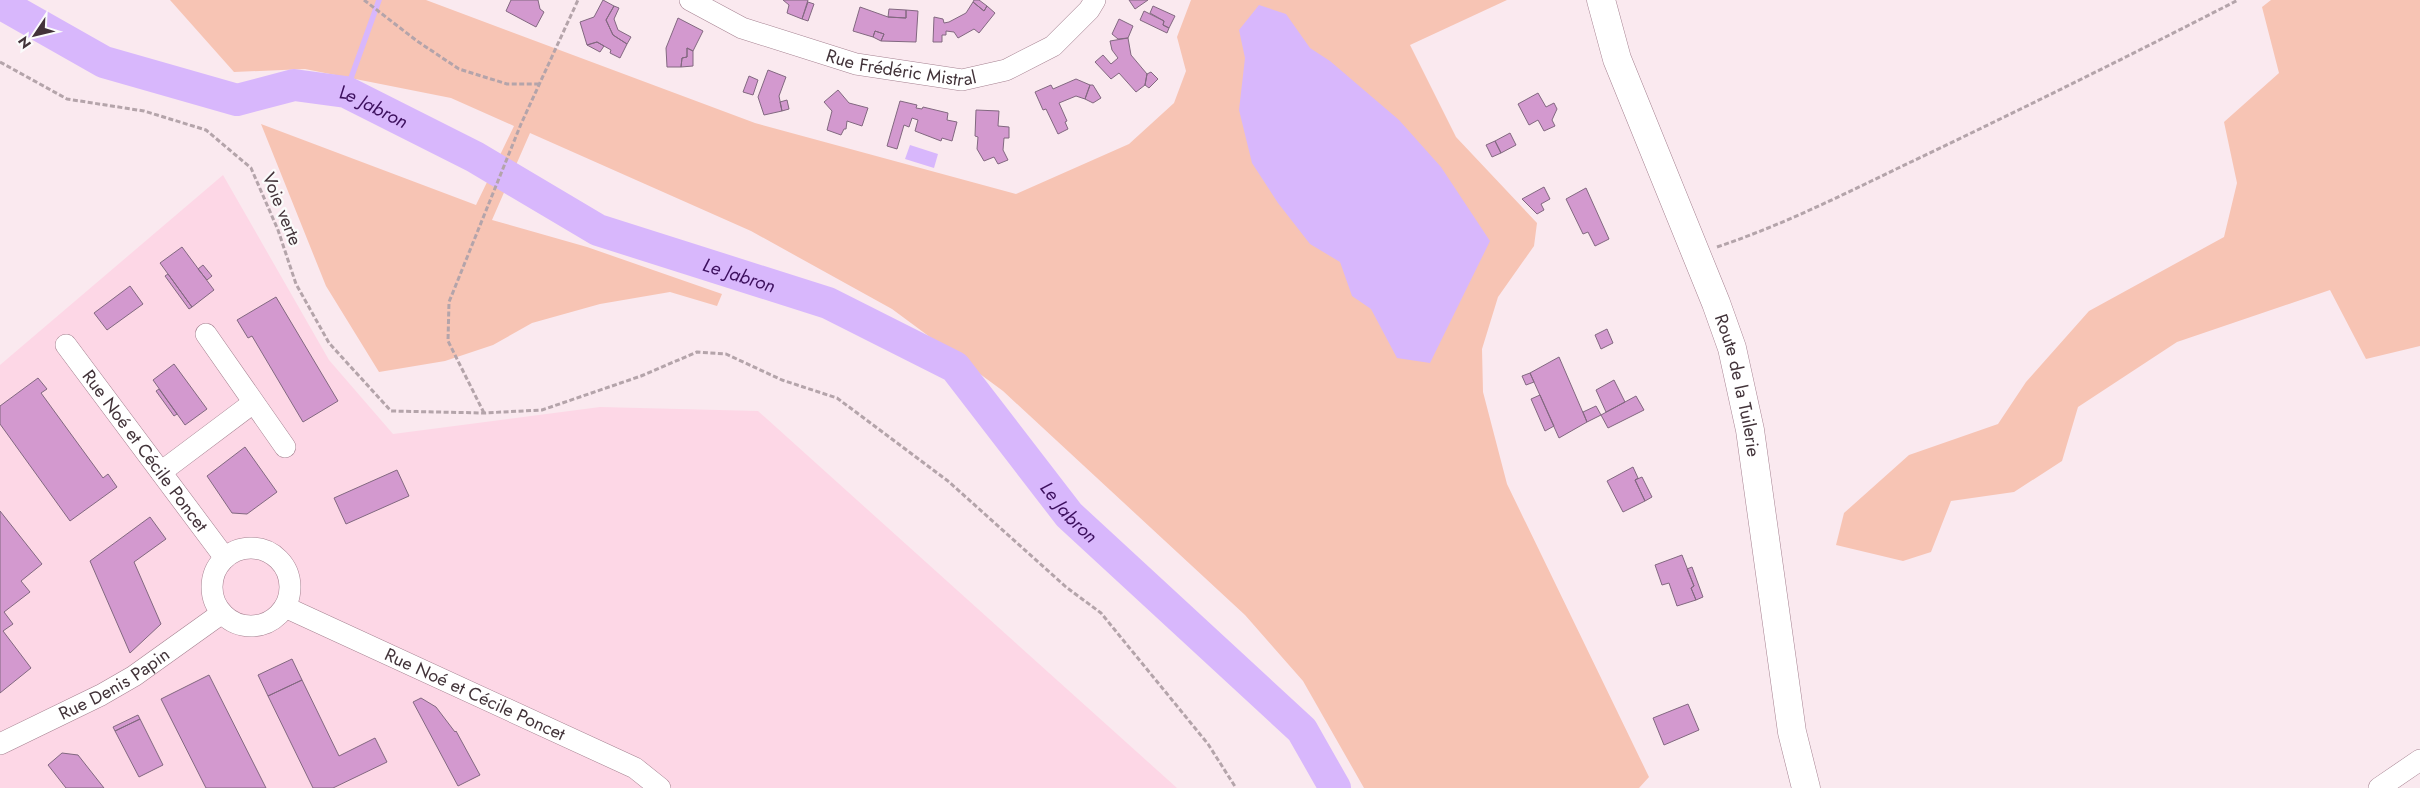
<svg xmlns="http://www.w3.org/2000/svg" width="2420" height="788" font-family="Jost,sans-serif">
<rect width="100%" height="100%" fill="#fae9ef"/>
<path fill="#fdd7e6" d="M223,175L329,360L393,434L600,407L758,411L1177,788H0V365Z"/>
<path fill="#f7c4b4" d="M170,0H426L755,123L1016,194L1129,144L1174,103L1186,71L1177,37L1191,0H1507L1410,45L1456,137L1537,223L1534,246L1498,297L1482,349L1483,392L1507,484L1649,777L1639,788H1364L1303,681L1245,615L1003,391L892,309L751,231L530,133L492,220L587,247L722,294L717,306L670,292L600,304L532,323L493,345L445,361L379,372L326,286L261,124L476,205L514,126L451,98L305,69L234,72Z
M2271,0H2420V346L2366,359L2330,290L2177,342L2078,407L2062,461L2014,492L1951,501L1931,552L1903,561L1836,545L1844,513L1909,455L1998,424L2026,382L2089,311L2224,237L2237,183L2224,122L2279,73L2262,7Z"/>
<path fill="#d8b7fc" d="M1259,5L1286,14L1310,48L1330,61L1399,120L1441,167L1490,241L1430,363L1397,358L1371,309L1352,296L1340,262L1310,244L1278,203L1252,163L1239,110L1245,58L1239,30Z
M910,145L938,154L934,168L905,159Z"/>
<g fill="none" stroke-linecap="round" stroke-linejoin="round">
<path stroke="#d8b7fc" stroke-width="5.5" d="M346,92L379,0"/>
<path stroke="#d8b7fc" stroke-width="32" id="s1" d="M0,3L104,62L237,100L294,85L346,92L475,157L598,230L828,303L955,367L1069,515L1302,730L1335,788"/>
</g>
<path fill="#d399cf" stroke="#826880" d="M511,0H538L540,9L544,12L536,27L506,11Z
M603,0L614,6L606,20L613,35L627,44L620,58L610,53L611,50L597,42L587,45L580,22L594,17Z
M783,0H808L802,19L787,13L789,5Z
M974,0H979L987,6L984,11L973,2Z
M1129,0H1148L1135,9Z
M808,2L814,4L808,21L802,19Z
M973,2L984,11L987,6L995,13L979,33L974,29L958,38L954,32L946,31V35H942V42H933L934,17L943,19L944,23L949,22L966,13Z
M614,6L619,8L614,19L618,30L631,37L627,44L613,35L606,20Z
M1153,6L1175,16L1169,28L1163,25L1164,21L1150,13Z
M860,7L888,17L906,18V10L918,11L916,42L881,41L884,34L875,31L873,37L853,31Z
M889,9L906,10V18L888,17Z
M1144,11L1164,21L1163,25L1169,28L1167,33L1140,20Z
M678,18L703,31L693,51L687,48V57L682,58L681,67H667L666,48Z
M1119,19L1133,26L1128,38L1118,39L1112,34Z
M875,31L884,34L881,41L873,37Z
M1128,38L1131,55L1147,74L1145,85L1136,92L1119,73L1111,79L1095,62L1103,55L1111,64L1118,58L1112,50L1110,41Z
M597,42L604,46L600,52L587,45Z
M687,48L693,51V66L681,67L682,58L687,57Z
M768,70L786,77L779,96L782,111L764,115L758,97Z
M1151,72L1158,79L1149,88L1145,85L1147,74Z
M749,76L758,80L753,95L743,92Z
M1076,79L1090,85L1085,99L1076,96L1059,103L1067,121L1065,122L1068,129L1058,134L1046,109L1043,110L1035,92L1051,85L1053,89Z
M1090,85H1093L1101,98L1093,103L1085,99Z
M838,90L849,103L868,108L862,126L847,121L846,129H844L841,135L827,130L832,111L824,102Z
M1538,93L1546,107L1554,103L1557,109L1552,120L1555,126L1544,131L1538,120L1529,125L1518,104Z
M787,100L789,109L782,111L780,102Z
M900,101L917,105L916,108L922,109L923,107L948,113L947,120L957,122L952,141L942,138L941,141L915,131L918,120L912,118L909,127L904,125L897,149L887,146Z
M976,110L999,111L998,126L1009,127V138H1004L1003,150L1008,160L998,164L994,157L984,161L977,149L978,137L975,136Z
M1510,133L1516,145L1501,153L1495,141Z
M1495,141L1501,153L1492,157L1486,145Z
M1544,187L1550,199L1541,204L1544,210L1537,214L1522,199Z
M1586,188L1609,239L1595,246L1588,232L1583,234L1566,199Z
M182,247L214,290L192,307L160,263Z
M203,265L212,276L207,280L198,269Z
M168,274L192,307L189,309L165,276Z
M130,286L143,304L107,330L94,313Z
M276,297L338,401L303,422L252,336L248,338L237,320Z
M1607,329L1613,343L1601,349L1595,335Z
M1559,357L1587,422L1559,438L1530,373Z
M174,364L207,409L185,425L153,380Z
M1530,373L1534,382L1526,385L1522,376Z
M38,378L47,389L41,393L103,478L108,474L117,487L70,521L0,424V406Z
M1614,380L1625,402L1606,412L1596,390Z
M159,389L177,414L174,416L156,391Z
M1540,395L1554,426L1545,431L1531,399Z
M1636,396L1644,410L1608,428L1601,415Z
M1596,406L1601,415L1587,422L1583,412Z
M245,447L277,492L247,514L232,513L207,476Z
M1633,467L1638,478L1635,480L1645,501L1623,512L1607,481Z
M397,470L409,496L346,524L334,498Z
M1642,477L1652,497L1645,501L1635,480Z
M0,511L42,564L21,581L30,592L4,612L13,624L3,631L31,668L0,693Z
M150,517L166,539L134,562L161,624L130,653L90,561Z
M1682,555L1694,586L1691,588L1696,600L1677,606L1669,583L1662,585L1655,565Z
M1692,567L1703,597L1696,600L1691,588L1694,586L1687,569Z
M292,659L302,680L268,696L258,675Z
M209,675L266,788H206L161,699Z
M302,680L339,756L375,738L387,762L333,788H313L268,696Z
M421,698L436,707L455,732L456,731L480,775L458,786L413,702Z
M1688,704L1699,730L1664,745L1653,718Z
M138,715L140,719L115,731L113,727Z
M140,719L163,765L139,777L115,731Z
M62,753L78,755L104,788H66L48,765Z"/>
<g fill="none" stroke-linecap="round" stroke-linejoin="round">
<defs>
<g id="street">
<path id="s2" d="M690,0L742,28L856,64L962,80L1006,70L1053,46L1089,10L1095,0"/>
<path d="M206,334L285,447"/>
<path id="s3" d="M66,345L225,558"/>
<path d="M161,472L253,403"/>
<circle cx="251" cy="587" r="39"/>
<path id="s4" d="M285,607L635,768L660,788"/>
<path id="s5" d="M0,744L101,695L134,676L222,613"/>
<path d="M2379,788L2420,760"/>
</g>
<g id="secondary">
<path id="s6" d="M1601,0L1617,59L1716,303L1732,348L1750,430L1792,732L1806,788"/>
</g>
</defs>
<use href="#street" stroke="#a58190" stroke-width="22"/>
<use href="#secondary" stroke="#a58190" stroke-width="29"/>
<path stroke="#b4a4aa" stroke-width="3" stroke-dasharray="5 2.5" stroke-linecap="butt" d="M364,0L417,41L459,69L507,84H539
M0,62L67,99L144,111L206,130L251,168L278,230L296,284L329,343L391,411L484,413L542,410L641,376L697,352L726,354L782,380L837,398L948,481L1066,587L1101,613L1208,744L1236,788
M1717,247C1786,224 1850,191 1915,160C2024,108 2131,55 2238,0
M484,413L448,341L449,302L521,124L578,0"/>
<use href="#street" stroke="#fff" stroke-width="21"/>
<use href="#secondary" stroke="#fff" stroke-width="28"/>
</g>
<g text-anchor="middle" stroke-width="4.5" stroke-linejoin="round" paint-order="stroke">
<g font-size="18" fill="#423339" stroke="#fbfbfb">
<text dy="6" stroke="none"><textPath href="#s2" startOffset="224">Rue Frédéric Mistral</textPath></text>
<text transform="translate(282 209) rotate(68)" y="6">Voie verte</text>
<text dy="6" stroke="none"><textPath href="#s6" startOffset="410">Route de la Tuilerie</textPath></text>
<text dy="6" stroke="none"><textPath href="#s3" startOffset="132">Rue Noé et Cécile Poncet</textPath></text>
<text dy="6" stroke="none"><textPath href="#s5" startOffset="129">Rue Denis Papin</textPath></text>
<text dy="6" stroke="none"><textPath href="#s4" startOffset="209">Rue Noé et Cécile Poncet</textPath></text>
</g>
<g font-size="19" font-style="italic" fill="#3d105e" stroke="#fbfbfb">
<text dy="7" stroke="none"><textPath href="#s1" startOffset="400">Le Jabron</textPath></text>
<text dy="7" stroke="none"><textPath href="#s1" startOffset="805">Le Jabron</textPath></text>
<text dy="7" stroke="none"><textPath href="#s1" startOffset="1225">Le Jabron</textPath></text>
</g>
</g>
<g transform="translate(35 35) rotate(235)" stroke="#fbfbfb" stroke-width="4" paint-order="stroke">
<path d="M0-4L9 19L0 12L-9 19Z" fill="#423339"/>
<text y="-8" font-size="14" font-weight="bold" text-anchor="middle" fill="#423339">N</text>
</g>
</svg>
